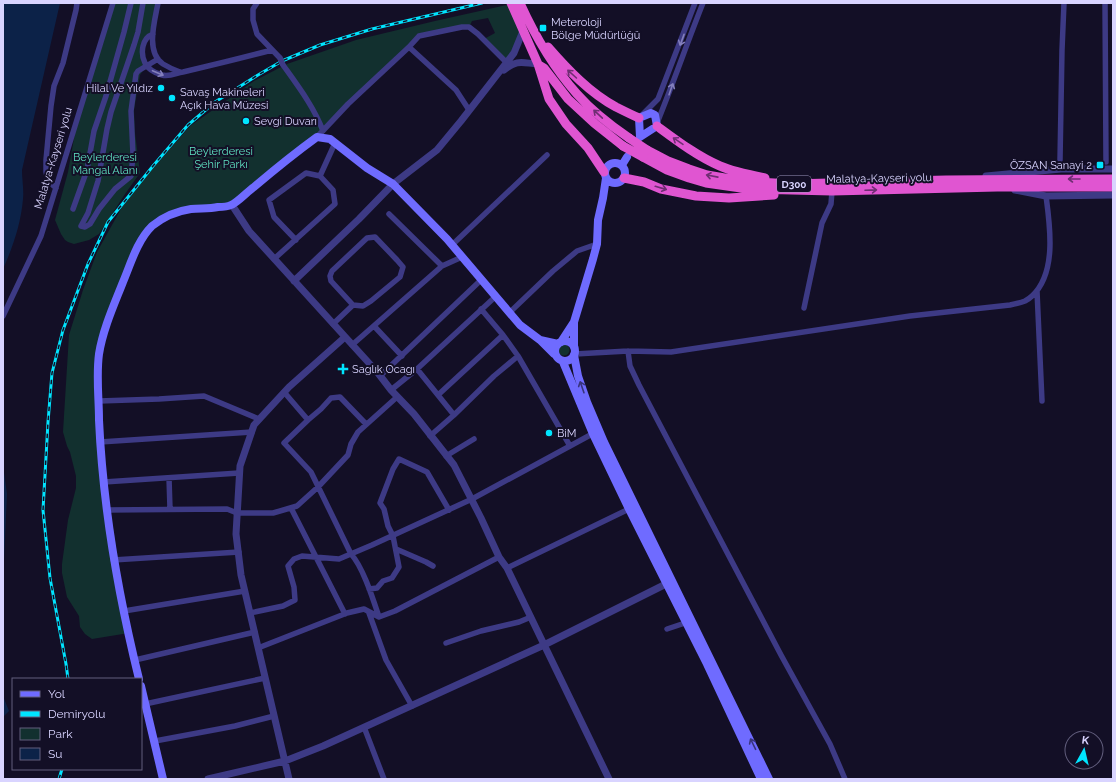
<svg xmlns="http://www.w3.org/2000/svg" width="1116" height="782" font-family="Raleway,sans-serif">
<rect width="100%" height="100%" fill="#130f26"/>
<path fill="#12302f" d="M113,3H158L153,34L148,36L143,50L147,65L140,75L134,110L135,133L140,173L125,194L99,234L89,240L74,244L68,242L65,240L61,234L55,220L68,172L78,116Z
M511,4L523,31L507,62L484,39L495,33L488,18L472,21L469,27L419,36L317,137L232,205L177,212L144,236L99,352L100,442L129,633L92,639L85,634L80,627L79,616L67,597L62,573V564L68,520L76,488V476L70,452L67,446L63,432L69,335L83,290L97,252L122,207L148,174L190,126L254,81L287,64L356,40L435,21Z
M558.5 350a5.5 5.5 0 1 1 11 0a5.5 5.5 0 1 1-11 0Z"/>
<path fill="#0c2248" d="M3,3H60L22,170C22,180 24,190 23,199C21,223 13,247 3,269Z
M3,465L7,494L4,561L3,566Z
M3,696L9,711L3,717Z"/>
<g fill="none" stroke-linecap="round" stroke-linejoin="round">
<path stroke="#3d3a85" stroke-width="5.5" d="M143,3L138,32L134,45L111,112L107,129L98,181L88,213L81,226L85,227L90,224L99,209L115,189L131,176L133,155L131,111L136,74L138,71L158,59
M158,3C155,20 145,52 163,64C168,67 174,70 180,72
M257,3L253,9V20L257,34L280,58
M1105,3L1106,162
M153,34C142,38 140,53 145,63C148,69 155,73 162,75C170,77 176,73 183,72C213,65 242,58 272,50
M409,47L419,36L462,27H469L478,34L508,64
M283,65C298,86 314,107 323,131
M642,115L658,99L695,3
M657,123C673,84 687,43 703,3
M317,137L348,104L409,47L456,90L469,110
M1060,160L1062,50L1064,3
M56,188L48,181L46,172V160L51,106L54,86L63,63L76,10L77,3
M73,209L87,170L94,131L106,96L124,32L131,3
M389,214L442,266
M296,240L274,217L269,200L306,173L320,176
M452,245L547,155
M274,259L335,204L333,190L320,176L335,143
M1037,291L1042,401
M804,308L822,223L831,204L832,191
M481,309L503,335L518,356L570,446
M509,313L553,271L577,251L597,244
M3,316L41,236L113,3
M333,324L353,305L363,306L371,301L400,277L403,267L397,260L375,237L367,238L332,271L330,276L331,281L353,305
M374,326L402,356
M352,345L442,266L462,257
M628,351L630,366L639,385L781,655L830,744L845,779
M575,354L628,351L671,352L910,316L1010,305C1015,304 1020,303 1025,301C1027,300 1030,298 1032,296C1057,273 1050,226 1046,196
M417,369L454,415
M380,376L481,280
M391,390L417,369L495,297
M284,392L308,420L284,443L311,472L351,554C363,567 373,599 379,617
M438,395L503,335
M99,401L159,399L204,396L259,419
M308,420L321,409L331,398L340,397L366,424
M430,436L454,415L494,376L518,356
M100,442L252,432
M446,456L474,439
M169,478L170,509
M104,482L239,473
M291,508L345,614
M106,510L227,509L237,513H273L297,506L318,487L348,455L351,444L358,432L397,397
M396,549L426,562L433,566
M113,560L239,552
M507,568L631,508
M369,589L377,588L383,581L392,578L399,567L393,536L388,526L384,509L380,503L393,469L399,459L427,472L449,510
M124,611L245,591
M250,613L283,606L295,600L294,587L288,566L294,559L302,556L339,559L372,545L472,499L594,433
M369,613L386,660L412,706
M667,629L688,622
M446,643L481,631L519,622L531,617
M258,648L347,613L364,609L379,617L395,611L499,557
M135,660L255,632
M145,704L265,678
M364,727L384,779
M155,741L235,726L274,716"/>
<path stroke="#3d3a85" stroke-width="7" d="M504,70C518,59 522,63 538,64
M986,176L1061,169H1113
M1015,190L1046,196L1113,195
M232,205L249,231L378,373L391,390L414,414L454,465L481,518L499,557L507,568L609,779
M294,281L359,219L393,184L437,150L461,121L514,53L523,31
M208,779L285,761L323,746L544,645L672,581
M289,779L241,575L236,534L240,466L254,425L289,387L345,337"/>
<path stroke="#6f6bff" stroke-width="8" d="M651,113L655,115L657,126L640,137L639,118Z
M605 173a10 10 0 1 1 20 0a10 10 0 1 1-20 0Z
M622,165L627,157
M574,322L593,259L597,244L598,220L603,198L606,178
M555 351a10 10 0 1 1 20 0a10 10 0 1 1-20 0Z
M561,342L574,322V347
M554,354L540,340L558,344
M574,355L578,376L587,402L604,442L769,779
M563,362L593,434L629,509L707,664L761,779
M139,679C118,594 103,508 99,420C99,398 96,376 99,354C103,329 114,305 123,282C131,263 137,241 152,226C163,217 177,211 191,209C200,208 209,209 218,207C222,207 227,207 231,205C237,203 248,191 254,187C274,170 295,153 317,137L330,139L367,168L393,184L447,239L520,325L540,340
M141,686L163,779"/>
<path stroke="#e055d1" stroke-width="9" d="M511,3L538,64L549,99L566,124L588,148L604,172
M520,3C535,36 553,67 577,94C592,111 610,125 629,138
M548,47C568,70 590,93 616,107C624,111 632,115 639,118
M539,65L544,68L568,99L594,123L623,146
M657,126C676,140 697,156 720,166C734,172 750,175 765,178
M647,150L668,161L689,169L707,175L742,181L791,184L946,180L1113,179
M643,157L667,170L689,178L706,183L748,189L832,191L997,187H1113
M624,178L644,182L661,189L696,196L729,198L774,195"/>
<defs>
<path id="rail" d="M68,679L66,664L50,578L43,510L48,422L52,373L63,330L88,264L108,222L153,166L188,125L215,102L258,75L282,61L320,45L372,29L482,3
M59,779L62,769"/>
</defs>
<use href="#rail" stroke="#00e5ff" stroke-width="3"/>
<use href="#rail" stroke="#130f26" stroke-width="1.5" stroke-dasharray="4.5" stroke-linecap="butt"/>
<path stroke="#3d3a85" stroke-width="5.5" d="M280,58L283,65"/>
<path stroke="#e055d1" stroke-width="9" d="M629,138L647,150
M623,146L643,157"/>
</g>
<defs><path id="oneway-shaft" d="M-6 0H5M1.5-3L5.5 0L1.5 3" fill="none" stroke-width="1.6" stroke-linecap="round" stroke-linejoin="round"/></defs>
<g stroke="#837fbc">
<use href="#oneway-shaft" transform="translate(682 40) rotate(110)"/>
<use href="#oneway-shaft" transform="translate(158 73) rotate(23)"/>
<use href="#oneway-shaft" transform="translate(671 89) rotate(-71)"/>
</g>
<g stroke="#6f2e73">
<use href="#oneway-shaft" transform="translate(572 74) rotate(-138)"/>
<use href="#oneway-shaft" transform="translate(598 114) rotate(-137)"/>
<use href="#oneway-shaft" transform="translate(678 141) rotate(-146)"/>
<use href="#oneway-shaft" transform="translate(712 176) rotate(-169)"/>
<use href="#oneway-shaft" transform="translate(1074 179) rotate(180)"/>
<use href="#oneway-shaft" transform="translate(661 188) rotate(16)"/>
<use href="#oneway-shaft" transform="translate(871 190) rotate(-2)"/>
</g>
<g stroke="#38347d">
<use href="#oneway-shaft" transform="translate(582 387) rotate(-109)"/>
<use href="#oneway-shaft" transform="translate(753 744) rotate(-116)"/>
</g>
<g fill="#00e5ff" stroke="#130f26" stroke-width="1.5">
<rect x="539" y="24" width="8" height="8" rx="2"/>
<circle cx="161" cy="88" r="4"/>
<circle cx="172" cy="98" r="4"/>
<circle cx="246" cy="121" r="4"/>
<rect x="1096" y="161" width="8" height="8" rx="2"/>
<path d="M341 363h4v4h4v4h-4v4h-4v-4h-4v-4h4z"/>
<circle cx="549" cy="433" r="4"/>
</g>
<g text-anchor="middle" stroke-width="4" stroke-linejoin="round" paint-order="stroke">
<rect fill="#130f26" stroke="#9e99be" stroke-width="1" x="777" y="176" width="34" height="16" rx="3"/>
<g font-size="10" font-weight="bold" fill="#d9d4ff">
<text x="794" y="188">D300</text>
</g>
<g font-size="11" fill="#d9d4ff" stroke="#130f26" text-anchor="start">
<text x="551" y="26">Meteroloji<tspan x="551" dy="13">Bölge Müdürlüğü</tspan></text>
<text x="153" y="92" text-anchor="end">Hilal Ve Yıldız</text>
<text x="180" y="96">Savaş Makineleri<tspan x="180" dy="13">Açık Hava Müzesi</tspan></text>
<text x="254" y="125">Sevgi Duvarı</text>
<text x="1092" y="169" text-anchor="end">ÖZSAN Sanayi 2</text>
<text x="352" y="373">Saglık Ocagı</text>
<text x="557" y="437">BiM</text>
</g>
<g font-size="11" fill="#5fe0c0" stroke="#130f26">
<text x="221" y="155">Beylerderesi<tspan x="221" dy="13">Şehir Parkı</tspan></text>
<text x="105" y="161">Beylerderesi<tspan x="105" dy="13">Mangal Alanı</tspan></text>
</g>
<g font-size="11" fill="#d9d4ff" stroke="#130f26">
<text transform="translate(53 158) rotate(-73)" y="4">Malatya-Kayseri yolu</text>
<text transform="translate(879 178) rotate(-1)" y="4">Malatya-Kayseri yolu</text>
</g>
</g>
<rect width="1116" height="782" fill="none" stroke="#d9d4ff" stroke-width="8"/>
<rect x="12" y="678" width="130" height="92" fill="#130f26" stroke="#625e7d"/>
<rect x="20" y="691" width="20" height="6" fill="#6f6bff" stroke="#625e7d"/>
<text x="48" y="698" font-size="12" fill="#d9d4ff">Yol</text>
<rect x="20" y="711" width="20" height="6" fill="#00e5ff" stroke="#625e7d"/>
<text x="48" y="718" font-size="12" fill="#d9d4ff">Demiryolu</text>
<rect x="20" y="728" width="20" height="12" fill="#12302f" stroke="#625e7d"/>
<text x="48" y="738" font-size="12" fill="#d9d4ff">Park</text>
<rect x="20" y="748" width="20" height="12" fill="#0c2248" stroke="#625e7d"/>
<text x="48" y="758" font-size="12" fill="#d9d4ff">Su</text>
<g transform="translate(1084 750) rotate(8)"><circle r="19" fill="#130f26" stroke="#625e7d"/>
<path d="M0-3L7 15L0 10L-7 15Z" fill="#00e5ff"/>
<text y="-6" font-size="11" font-weight="bold" text-anchor="middle" fill="#d9d4ff">K</text>
</g>
</svg>
